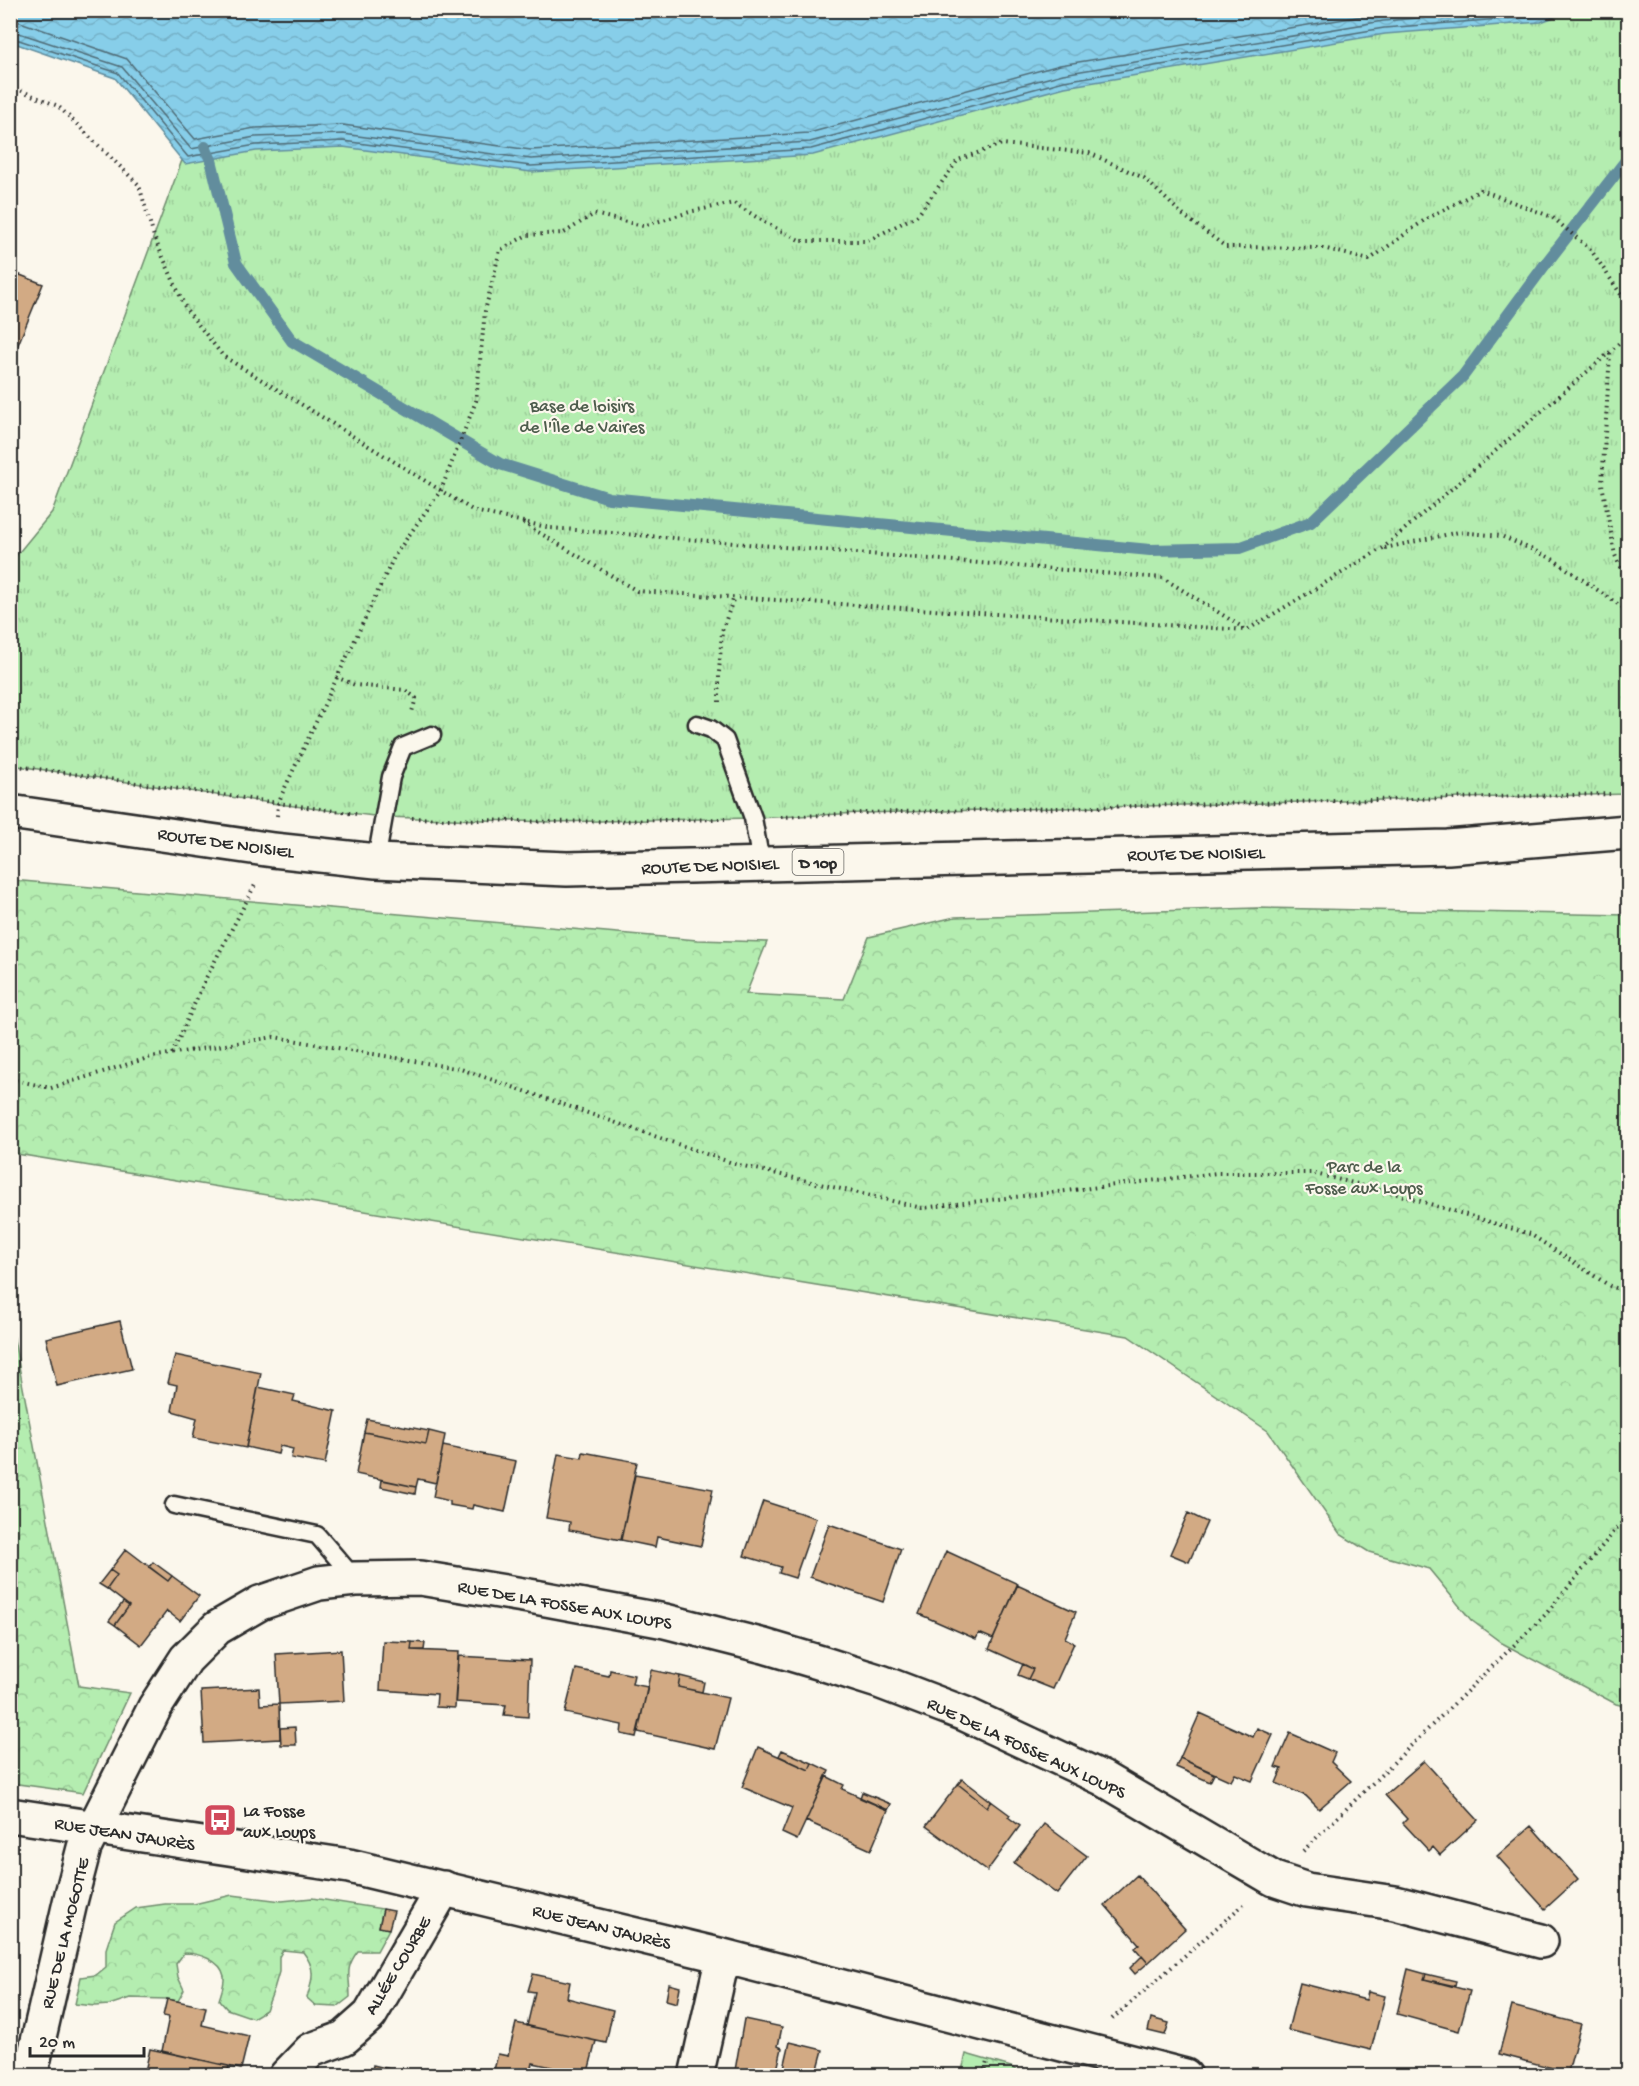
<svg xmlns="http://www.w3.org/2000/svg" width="1639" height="2086" font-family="'Gochi Hand',sans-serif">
<defs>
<pattern id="forest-crowns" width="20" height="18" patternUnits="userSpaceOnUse" patternTransform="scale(1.5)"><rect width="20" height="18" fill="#b4edb0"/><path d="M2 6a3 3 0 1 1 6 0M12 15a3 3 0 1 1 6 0" fill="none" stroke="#9bcb98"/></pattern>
<pattern id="park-tufts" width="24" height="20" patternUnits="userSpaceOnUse" patternTransform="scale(1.5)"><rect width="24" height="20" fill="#b4edb0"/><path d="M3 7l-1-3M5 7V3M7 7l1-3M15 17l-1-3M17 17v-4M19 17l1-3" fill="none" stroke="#9bcb98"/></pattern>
<pattern id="water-waves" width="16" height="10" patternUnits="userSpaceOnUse" patternTransform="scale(1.5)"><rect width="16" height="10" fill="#87cee9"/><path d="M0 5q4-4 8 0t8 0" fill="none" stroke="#75b1c8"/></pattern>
</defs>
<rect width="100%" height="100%" fill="#fbf7ec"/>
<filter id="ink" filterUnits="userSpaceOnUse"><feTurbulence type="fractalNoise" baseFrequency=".0167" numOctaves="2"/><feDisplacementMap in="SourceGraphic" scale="12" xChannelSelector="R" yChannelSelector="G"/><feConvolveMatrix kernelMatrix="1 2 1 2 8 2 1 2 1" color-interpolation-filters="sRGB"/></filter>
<g filter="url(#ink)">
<path fill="url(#forest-crowns)" stroke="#708c6e" stroke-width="1.5" d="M11,880L697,940L767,942L746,994L844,999L869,937L955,917L1257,908L1628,915V1707L1616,1704L1502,1643L1471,1620L1429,1569L1369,1552L1340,1534L1268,1431L1128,1336L11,1153Z
M10,1318L79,1686L130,1693L83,1793L11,1783Z
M232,1895L282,1901L312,1898L383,1909L379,1927L389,1929L377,1951H358C344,1969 350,1976 350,1997L337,2007L316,2006L307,1998C313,1979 316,1968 303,1952L283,1950L279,1957V1972L274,1989L266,2010L253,2018L227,2009L219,2000C221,1993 225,1984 224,1976C221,1960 198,1953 184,1953L176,1964L178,1977L184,1990L178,2001L167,1999L130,1998L109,2005L95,2006L75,2004L81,1977L96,1975L106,1967V1949L115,1922L136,1908L165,1904H194Z"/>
<path fill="url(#park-tufts)" stroke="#708c6e" stroke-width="1.5" d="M315,11H1628V794L862,813L753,818L551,822L382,817L278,804L11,765V562L52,512L198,117Z
M966,2054L1011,2067L1023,2075H961Z"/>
<path fill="url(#water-waves)" stroke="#628d9d" stroke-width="1.5" d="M11,10H1570V11L1541,22L1385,34L1065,87L813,155L531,172L343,147L256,151L185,164L115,78L11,42Z"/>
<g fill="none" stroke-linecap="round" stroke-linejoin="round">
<path stroke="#506c77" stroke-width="1.5" d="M10,21L20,22L127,59L195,139L255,128L343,125L531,150L809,133L1060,65L1400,10
M10,30L122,67L191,149L255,137L343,134L531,159L810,142L1063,74L1383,21L1511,10
M10,37L118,73L188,157L256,145L343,141L531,166L811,149L1064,81L1384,28L1539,16L1553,10"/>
<path stroke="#628d9d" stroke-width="12" d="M205,147L211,160L236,263L292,341L500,464L609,498L1150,550L1239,548L1311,522L1463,376L1544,266L1628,158"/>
</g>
<path fill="#d2aa84" stroke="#2b2b2b" stroke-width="1.5" d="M10,271L43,284L15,352L10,350Z
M120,1321L132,1369L57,1386L46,1338Z
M175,1355L261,1373L246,1448L193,1438L197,1418L172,1411L177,1385L168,1383Z
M258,1387L295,1395L293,1401L336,1411L325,1464L291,1458L293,1449L280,1446L278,1454L246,1447Z
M367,1419L429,1431L426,1444L364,1432Z
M429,1431L445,1435L436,1483L418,1479L416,1487L356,1474L364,1432L426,1444Z
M443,1446L516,1461L505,1512L473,1505L472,1509L450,1505V1501L433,1497Z
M583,1452L637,1462L621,1540L569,1530L570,1522L546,1518L558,1454L582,1458Z
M635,1475L713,1489L701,1546L657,1537L655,1547L621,1540Z
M382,1480L416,1487L415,1494L381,1487Z
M763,1501L816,1518L795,1578L779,1573L781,1567L744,1556Z
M1188,1513L1207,1522L1189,1562L1170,1554Z
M829,1524L901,1549L883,1602L810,1577Z
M126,1549L168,1581L172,1576L199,1596L180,1621L167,1611L141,1645L115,1625L129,1606L107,1589L117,1575L110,1570Z
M946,1551L1018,1584L993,1639L979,1633L976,1639L919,1614Z
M153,1562L172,1576L168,1581L149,1567Z
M110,1570L117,1575L107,1589L99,1584Z
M1017,1585L1076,1612L1065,1638L1074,1643L1053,1689L1028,1679L1033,1669L989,1649Z
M123,1602L129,1606L115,1625L109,1621Z
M383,1641L412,1642L411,1650L459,1652L455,1708L436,1707L437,1694L380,1690Z
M412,1642L425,1643L424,1650H411Z
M341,1650L344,1701L279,1704L276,1654Z
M458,1656L530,1660L528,1717L504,1715L506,1705L455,1702Z
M1023,1664L1033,1669L1028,1679L1018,1675Z
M576,1669L609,1676L610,1670L634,1675L632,1684L648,1687L636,1737L621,1734L622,1725L565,1713Z
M651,1670L680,1676L678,1687L728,1698L715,1749L638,1732Z
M680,1676L704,1682L702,1692L678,1687Z
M259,1688L260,1705L279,1704L280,1739L204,1743L201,1691Z
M1200,1713L1253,1737L1257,1728L1273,1735L1252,1781L1235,1774L1231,1781L1180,1758Z
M295,1727L296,1745H281L280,1728Z
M1290,1733L1335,1753L1331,1762L1351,1781L1319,1809L1306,1796L1276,1783L1282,1769L1275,1767Z
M758,1747L809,1770L812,1763L829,1771L797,1840L782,1833L792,1808L742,1787Z
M782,1750L812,1763L809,1770L779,1756Z
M1180,1758L1214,1774L1210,1782L1176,1767Z
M1424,1761L1478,1820L1440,1855L1433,1847L1429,1851L1403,1823L1407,1819L1385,1795Z
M826,1776L844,1785L842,1789L888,1810L871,1850L806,1821Z
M962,1779L991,1801L987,1807L958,1784Z
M958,1784L987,1807L991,1801L1010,1815L1008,1817L1020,1826L987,1871L926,1826Z
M862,1792L891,1804L888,1810L860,1798Z
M1044,1824L1087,1856L1057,1894L1014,1863Z
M1531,1826L1578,1879L1545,1909L1497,1856Z
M1137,1875L1185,1929L1148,1963L1135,1948L1139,1944L1105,1905Z
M383,1909L394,1911L389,1929L379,1927Z
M1628,1952V1988L1620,1986Z
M1142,1956L1148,1963L1135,1974L1130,1968Z
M1408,1969L1426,1974L1424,1979L1470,1991L1459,2031L1397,2014Z
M533,1974L570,1982L567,1998L613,2010L606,2043L527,2026L535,1992L528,1991Z
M1426,1974L1456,1981L1455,1986L1424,1979Z
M1300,1983L1366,2000L1368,1992L1385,1996L1371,2050L1288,2030Z
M669,1984L680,1987L677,2003L666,2000Z
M167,1999L206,2007L202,2025L249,2036L241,2069L162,2051L169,2017L163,2016Z
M1512,2006L1581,2024L1568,2072L1499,2054Z
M1151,2018L1169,2023L1165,2035L1148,2031Z
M744,2019L782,2027L778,2046L782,2048L777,2070L780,2071L779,2076H734Z
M516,2023L596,2041L587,2076H550L552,2067L533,2063L530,2076H519L494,2070L498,2054L508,2056Z
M790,2042L823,2050L816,2076H779L780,2071L783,2072Z
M150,2049L229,2066L227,2076H144Z
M373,2065L408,2073V2076H371Z"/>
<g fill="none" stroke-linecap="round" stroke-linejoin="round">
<defs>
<path id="service" d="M697,724L711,729L725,740L753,818L761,863
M376,861L391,777L403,747L432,735
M174,1505L317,1535L355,1579"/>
<path id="minor" d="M10,1815L349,1866L723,1956L1185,2076
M30,2076L71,1898L84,1848L155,1707L186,1659L217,1628L260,1603L319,1583L355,1579L420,1578L535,1597L665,1621L764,1646L818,1662L881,1682L965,1714L1102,1778L1274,1879L1307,1890L1395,1903L1541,1941
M286,2076L311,2050L344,2038L370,2015L444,1888
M696,2076L723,1956"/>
<path id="primary" d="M10,812L273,850L376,861L567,869L1448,847L1628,832"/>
</defs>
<use href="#service" stroke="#2b2b2b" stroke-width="21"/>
<use href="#minor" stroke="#2b2b2b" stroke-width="38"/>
<use href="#primary" stroke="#2b2b2b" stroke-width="38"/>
<path stroke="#2b2b2b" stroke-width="4" stroke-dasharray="1.5 4.5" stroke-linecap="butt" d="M10,86L58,106L139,185L154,237L186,309L223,356L474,511L551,528L1163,578L1247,630L1383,548L1610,352L1628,334
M1610,353L1602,484L1615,555L1628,585
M523,523L637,591L1245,630
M1385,548L1459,532L1501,536L1551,558L1628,611
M336,677L355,685L405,690L416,698L412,712
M719,702V672L722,631L734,597
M10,765L356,814
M277,816L278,804L282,794L395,555L441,490L476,401L485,311L500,250L527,235L564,233L594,214L643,226L693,211L734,203L766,223L801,241H867L918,215L958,160L1002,144L1089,153L1144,178L1183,215L1226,247L1323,248L1369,260L1426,219L1481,190L1552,217L1591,250L1628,305
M781,817L862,813L1610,794
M412,818L552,822L725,819
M172,1054L206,978L255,885
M10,1079L51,1088L151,1057L274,1037L461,1069L735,1164L922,1208L1217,1173H1311L1387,1191L1530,1234L1610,1286L1628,1292
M1303,1851L1545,1615L1628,1515
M1112,2019L1244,1904
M983,2076L987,2062"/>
<use href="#service" stroke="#fbf7ec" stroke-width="16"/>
<use href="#minor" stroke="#fbf7ec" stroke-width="33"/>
<use href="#primary" stroke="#fbf7ec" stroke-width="33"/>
</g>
</g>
<defs>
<symbol id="bus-square" viewBox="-11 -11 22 22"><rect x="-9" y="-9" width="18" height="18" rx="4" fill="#d1495b" stroke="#fbf7ec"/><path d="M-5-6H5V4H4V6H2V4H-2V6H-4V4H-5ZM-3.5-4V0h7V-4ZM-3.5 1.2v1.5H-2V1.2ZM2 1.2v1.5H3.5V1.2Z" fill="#fff"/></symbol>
</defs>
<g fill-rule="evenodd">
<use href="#bus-square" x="201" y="1801" width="38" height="38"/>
</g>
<g text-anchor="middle" stroke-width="4.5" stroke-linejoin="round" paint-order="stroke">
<rect fill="#fbf7ec" stroke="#696865" stroke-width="1.5" x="792.5" y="849" width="51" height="26" rx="4.5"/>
<g font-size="16" font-weight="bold" fill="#2b2b2b">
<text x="818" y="868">D 10p</text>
</g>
<g font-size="18" fill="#4d5c4c" stroke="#fbf7ec">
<text x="582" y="411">Base de loisirs<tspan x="582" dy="21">de l'Île de Vaires</tspan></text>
<text x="1364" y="1172">Parc de la<tspan x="1364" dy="21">Fosse aux Loups</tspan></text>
</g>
<g font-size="18" fill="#2b2b2b" stroke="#fbf7ec">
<text transform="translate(226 842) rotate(8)" y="6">ROUTE DE NOISIEL</text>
<text transform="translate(1196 853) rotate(-1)" y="6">ROUTE DE NOISIEL</text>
<text transform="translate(710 865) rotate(-2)" y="6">ROUTE DE NOISIEL</text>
<text transform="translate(565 1604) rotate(10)" y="6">RUE DE LA FOSSE AUX LOUPS</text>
<text transform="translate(1027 1747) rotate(25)" y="6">RUE DE LA FOSSE AUX LOUPS</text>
<text transform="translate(125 1833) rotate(9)" y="6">RUE JEAN JAURÈS</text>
<text transform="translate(602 1926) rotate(14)" y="6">RUE JEAN JAURÈS</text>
<text transform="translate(64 1933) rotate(-76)" y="6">RUE DE LA MOGOTTE</text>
<text transform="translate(397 1965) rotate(-59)" y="6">ALLÉE COURBE</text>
</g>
<g font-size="18" fill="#2b2b2b" stroke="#fbf7ec" text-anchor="start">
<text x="243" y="1816">La Fosse<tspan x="243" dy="21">aux Loups</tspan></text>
</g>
</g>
<rect width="1639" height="2086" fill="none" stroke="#fbf7ec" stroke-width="36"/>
<rect x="18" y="18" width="1603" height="2050" fill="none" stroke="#2b2b2b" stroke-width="2" filter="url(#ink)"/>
<path d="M30 2047v9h114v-9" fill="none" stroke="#2b2b2b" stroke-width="3"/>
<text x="39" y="2047" font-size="18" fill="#2b2b2b" stroke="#fbf7ec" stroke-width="4.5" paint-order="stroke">20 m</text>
</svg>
